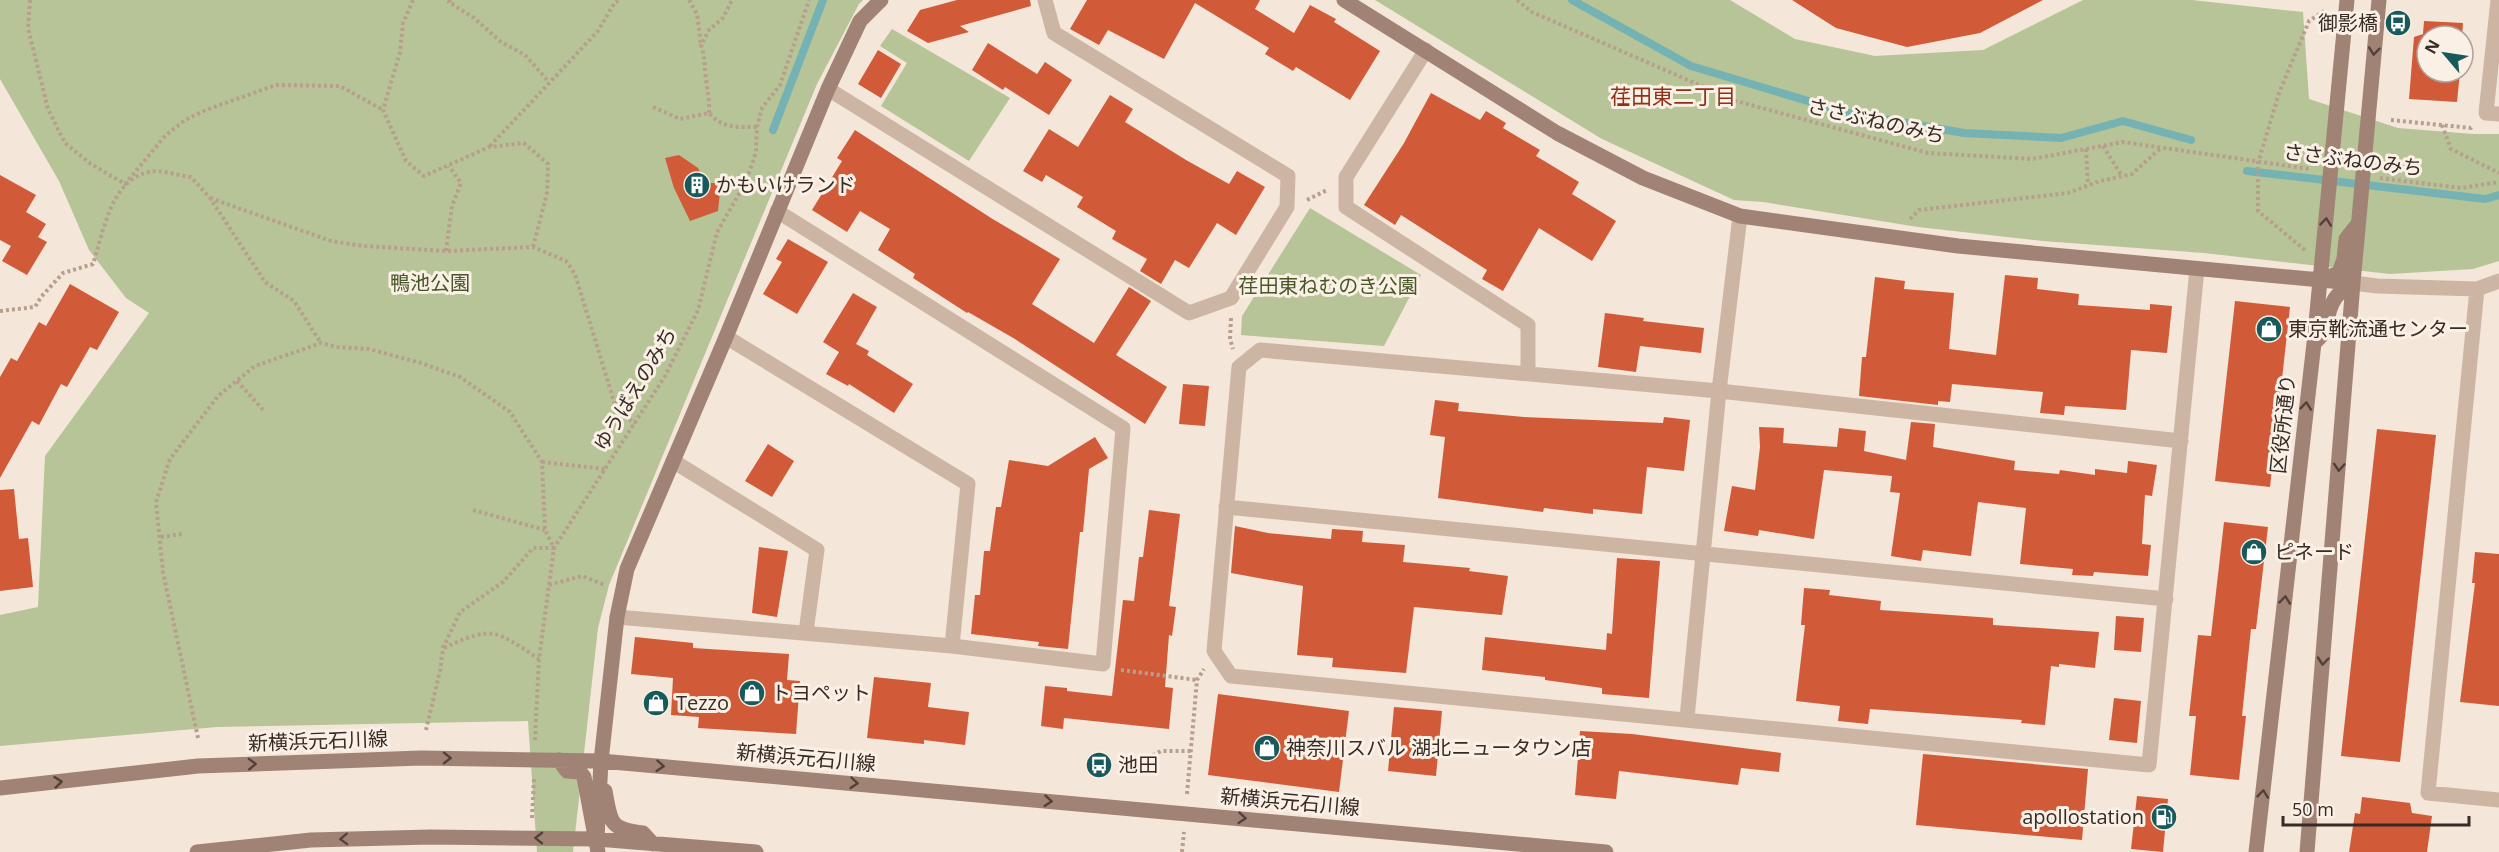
<svg xmlns="http://www.w3.org/2000/svg" width="2499" height="852" font-family="'Open Sans','Noto Sans JP',sans-serif">
<rect width="100%" height="100%" fill="#f4e6d8"/>
<path fill="#b6c497" d="M0,0H863L859,4L817,84L609,585L598,628L573,852H537L528,721L217,727L0,746V615L38,607L45,456L149,313L126,298L89,250L59,181L0,79Z
M1375,0H1730L1795,39L1875,56L1983,50L2083,0H2192L2303,12L2309,99L2398,128L2473,134H2499V261L2473,269L2390,274L2204,253L2043,241L1918,227L1763,202L1734,200L1602,139Z
M892,29L1010,98L969,161L881,106L907,63L880,46Z
M1310,208L1421,275L1384,346L1241,335L1242,316Z"/>
<g fill="none" stroke-linecap="round" stroke-linejoin="round">
<path stroke="#75b2b3" stroke-width="8" d="M1572,0L1691,66L1848,113L1964,133L2061,138L2123,121L2191,140
M773,130L823,0
M2247,171L2485,199L2499,195"/>
</g>
<path fill="#d15a39" d="M957,0H1030L1031,6L960,26L969,32L928,43L907,31L920,10Z
M1087,0H1260L1255,9L1294,33L1310,5L1336,19L1334,22L1380,51L1350,100L1296,67L1293,71L1265,54L1269,48L1195,3L1164,59L1108,30L1099,45L1070,29Z
M1792,0H2043L1980,33L1907,47L1836,28Z
M2424,21L2463,23L2462,36H2427V72H2460L2457,102L2409,99L2414,37L2423,34Z
M988,43L1037,74L1045,62L1072,80L1049,115L1005,87L1003,90L972,70Z
M878,50L901,64L881,98L858,84Z
M1431,93L1480,120L1486,111L1506,123L1503,128L1540,150L1536,156L1579,182L1572,194L1616,221L1592,261L1539,228L1503,291L1482,279L1487,270L1401,215L1395,225L1364,205L1404,143Z
M1110,95L1133,109L1125,122L1186,160L1229,184L1237,171L1265,187L1236,235L1217,223L1189,268L1175,260L1161,284L1140,271L1147,259L1112,239L1116,231L1077,207L1083,197L1046,175L1042,182L1023,171L1049,129L1078,147Z
M855,130L991,218L1060,259L1032,304L1094,343L1129,287L1151,301L1116,355L1167,387L1145,424L1015,339L968,312L967,313L913,278L915,274L878,250L890,229L860,211L847,232L812,210L842,161L837,158Z
M679,155L698,168L706,183H721L718,211L690,221L674,188L665,158Z
M0,175L36,195L26,212L46,224L38,237L47,242L27,275L2,261L11,246L0,240Z
M788,239L828,262L797,314L763,294L782,262L776,259Z
M2005,275L2038,278L2037,289L2079,294L2078,305L2150,310V304L2172,306L2167,353L2131,350L2126,410L2065,406L2064,415L2040,413L2043,392L1952,384L1950,402L1938,401V405L1859,396L1862,357H1866L1875,277L1905,281L1904,289L1954,293L1949,349L1996,355Z
M70,284L119,312L97,350L90,347L67,387L61,384L39,425L32,421L0,478V377L11,358L17,361L39,322L46,326Z
M853,293L877,307L856,344L869,351L867,355L913,384L894,413L849,384L848,386L826,374L839,352L823,342Z
M2235,301L2290,307L2270,487L2215,481Z
M1605,313L1644,318L1643,321L1704,328L1701,353L1640,346L1636,372L1598,367Z
M1183,384L1209,386L1205,426L1179,424Z
M1435,400L1459,403L1458,411L1524,417L1663,423L1664,417L1690,420L1684,471L1647,467L1642,514L1593,509V514L1544,508L1543,512L1438,498L1445,437L1430,435Z
M1911,422L1935,424L1933,447L2015,461L2014,470L2059,474L2060,470L2095,475V469L2127,473L2128,461L2157,465L2152,496L2145,495L2142,544L2151,545L2148,576L2094,572L2093,576L2072,575L2073,569L2020,564L2026,508L1978,502L1971,556L1923,550L1921,561L1891,556L1900,493L1890,492L1892,476L1824,470L1814,539L1759,530L1758,536L1724,531L1732,486L1755,490L1760,447L1759,427L1784,428L1783,443L1837,447L1839,428L1866,431L1864,451L1906,460Z
M2377,429L2436,435L2400,762L2341,756Z
M1095,437L1108,458L1089,469L1083,532H1080L1068,649L1038,646L1039,642L971,634L975,595H980L984,551H990L996,507H1001L1009,460L1048,466Z
M768,444L794,461L772,497L745,481Z
M14,489L19,539L28,538L33,587L0,591V490Z
M1149,510L1180,514L1169,606L1176,607L1172,636L1169,635L1165,687L1173,688L1169,729L1064,718L1063,729L1041,726L1045,686L1067,688V691L1112,696L1123,600L1134,601L1139,557H1143Z
M2224,522L2268,527L2256,629H2251L2242,716H2246L2239,780L2190,775L2196,716H2189L2198,635L2211,636Z
M1235,526L1268,533L1331,539L1332,529L1363,531L1362,542L1405,545L1403,562L1470,568L1469,571L1508,576L1502,615L1414,607L1406,673L1332,667L1333,658L1297,655L1303,586L1231,573Z
M759,547L788,551L777,617L752,613Z
M2475,552L2499,554V706L2460,702L2475,583H2472Z
M1617,558L1660,561L1649,698L1602,694V688L1545,680V677L1482,670L1485,637L1606,650L1607,633L1612,634Z
M1804,588L1830,590L1829,595L1881,601L1880,610L1993,618V625L2099,632L2095,668L2059,664V667L2051,666L2045,725L2021,723L2022,720L1870,709L1868,724L1838,721L1840,706L1796,701L1805,625H1801Z
M2116,616L2144,618L2141,652L2114,650Z
M635,637L693,643V648L789,654L787,680L800,681L796,734L698,728L699,717L671,715L673,678L631,674Z
M874,677L931,683L928,707L969,712L965,745L924,740V744L867,738Z
M1218,694L1349,711L1339,792L1208,775Z
M2114,698L2141,701L2137,743L2109,740Z
M1394,707L1442,711L1436,776L1388,771Z
M1580,731L1632,734L1781,753L1779,772L1741,768L1738,785L1619,771L1616,799L1575,795Z
M1923,754L2088,769L2082,840L1916,825Z
M2137,796L2168,799L2163,852L2131,849Z
M2362,797L2410,803L2412,813L2432,816L2427,852H2349L2355,813L2360,814Z"/>
<g fill="none" stroke-linecap="round" stroke-linejoin="round">
<path stroke="#b89f8d" stroke-width="4" stroke-dasharray="3 3" stroke-linecap="butt" d="M30,0L28,28L48,109L65,143L91,164L125,184L165,136L185,120L206,110L276,85L340,86L383,110
M413,0L403,23L400,52L383,110L406,161L424,176L489,147L524,143L548,164L547,193L533,247
M451,0L449,2L474,18L501,42L525,55L549,82
M689,0L697,14L701,44
M1517,0L1532,12L1736,101L1928,153L2032,159L2123,142L2310,169
M653,107L680,119L709,113C723,129 737,127 757,127
M709,113C710,101 707,90 706,78C704,66 705,57 701,45L709,30L723,18L732,0
M2391,120L2471,128L2473,125
M2442,125L2451,149L2499,173
M490,146L598,31L615,2L620,0
M2103,146L2122,176
M2086,149L2088,185
M2380,178L2461,188L2499,182
M210,198L331,241L364,246L446,251L533,247L566,261L575,274L616,408L635,424
M1307,200L1327,190
M1910,219L1919,210L2068,193L2100,181L2132,174L2161,148
M2305,250L2258,211V163L2279,93L2309,21L2324,11
M446,251L452,206L461,183L449,166
M0,311L35,307L41,297L63,273L93,264C103,233 111,179 149,172C161,169 179,176 191,177L210,198L265,282L294,301L321,343
M1231,318L1230,339L1233,349
M237,381L265,412
M542,462L605,469
M473,510L545,530
M161,537L182,534
M549,585L582,576L605,585
M444,648C493,625 495,630 539,659
M1121,670L1197,680
M198,738L163,572L156,502L170,459L218,396L255,366L321,343L337,347L369,349L421,363L460,377L510,412L542,462L545,530L554,548H533L503,582L460,612L443,648L440,671L426,730
M535,740L539,659L554,548L665,376L698,310L717,232L746,182L756,152L757,127L762,108L780,85L809,0
M1142,761L1161,751H1191
M1187,794L1197,680L1204,669
M532,818L534,778
M1182,852L1184,832"/>
<path stroke="#cdb5a3" stroke-width="15" d="M2498,0L2486,113L2499,114
M1426,50L1346,177V207L1528,325V373
M828,89L1189,313L1231,298L1287,207L1288,176L1054,33L1045,0
M2353,283L2377,286L2477,289L2499,281
M2477,289L2428,793L2499,800
M726,337L968,484L952,646
M2181,441L1719,391L1260,350L1239,367L1214,651L1231,676L2149,765L2197,269
M673,461L817,550L806,632
M1226,507L2166,599
M617,617L952,646L1103,664L1123,428L777,211
M1687,718L1719,391L1740,216"/>
<path stroke="#a08374" stroke-width="15" d="M1344,0L1557,133L1643,178L1740,216L1958,246L2353,283
M2323,279L2339,273L2344,259L2346,239L2358,224
M2314,343C2334,326 2323,322 2332,304C2336,294 2344,289 2353,283
M559,760L567,771L580,772L584,777L598,852
M0,788L198,766L421,758L601,761L1606,852
M605,791C611,823 609,829 643,833L653,844
M597,839L601,761L617,617L627,569L726,337L828,89L860,21L881,0
M197,852L311,840L431,837L597,839L756,852
M2256,852L2314,343L2347,0
M2307,852L2353,283L2379,0"/>
</g>
<defs><path id="oneway-chevron" d="M-2-3.5L2.5 0L-2 3.5" fill="none" stroke-width="1.6" stroke-linecap="round" stroke-linejoin="round" transform="scale(1.5)"/></defs>
<g stroke="#51413a">
<use href="#oneway-chevron" transform="translate(2374 51) rotate(96)"/>
<use href="#oneway-chevron" transform="translate(2326 222) rotate(-84)"/>
<use href="#oneway-chevron" transform="translate(2306 406) rotate(-84)"/>
<use href="#oneway-chevron" transform="translate(2339 467) rotate(94)"/>
<use href="#oneway-chevron" transform="translate(2285 600) rotate(-84)"/>
<use href="#oneway-chevron" transform="translate(2323 661) rotate(95)"/>
<use href="#oneway-chevron" transform="translate(447 758) rotate(1)"/>
<use href="#oneway-chevron" transform="translate(252 764) rotate(-2)"/>
<use href="#oneway-chevron" transform="translate(660 766) rotate(5)"/>
<use href="#oneway-chevron" transform="translate(58 782) rotate(-6)"/>
<use href="#oneway-chevron" transform="translate(854 783) rotate(5)"/>
<use href="#oneway-chevron" transform="translate(2263 794) rotate(-84)"/>
<use href="#oneway-chevron" transform="translate(1048 801) rotate(5)"/>
<use href="#oneway-chevron" transform="translate(1242 818) rotate(5)"/>
<use href="#oneway-chevron" transform="translate(539 838) rotate(-179)"/>
<use href="#oneway-chevron" transform="translate(344 839) rotate(178)"/>
</g>
<defs>
<symbol id="bus-disc" viewBox="-11 -11 22 22"><circle r="9.5" fill="#18595c" stroke="#fbf0e5"/><path d="M-5-6H5V4H4V6H2V4H-2V6H-4V4H-5ZM-3.5-4V0h7V-4ZM-3.5 1.2v1.5H-2V1.2ZM2 1.2v1.5H3.5V1.2Z" fill="#fff"/></symbol>
<symbol id="building-disc" viewBox="-11 -11 22 22"><circle r="9.5" fill="#18595c" stroke="#fbf0e5"/><path d="M-4-6H4V6H1V3H-1V6H-4ZM-2.5-4.3h1.7v1.8h-1.7ZM.8-4.3h1.7v1.8H.8ZM-2.5-1h1.7V.8h-1.7ZM.8-1h1.7V.8H.8Z" fill="#fff"/></symbol>
<symbol id="shop-disc" viewBox="-11 -11 22 22"><circle r="9.5" fill="#18595c" stroke="#fbf0e5"/><path d="M-5-2.5h2.3a2.7 3.5 0 0 1 5.4 0H5L5.5 6h-11ZM-1.5-2.5h3a1.5 2.3 0 0 0-3 0Z" fill="#fff"/></symbol>
<symbol id="fuel-disc" viewBox="-11 -11 22 22"><circle r="9.5" fill="#18595c" stroke="#fbf0e5"/><path d="M-5.5-6h7V0h2V4h1.3V-2.5L3-4.5l.8-.8L6-3V5H2.5V1h-1V6h-7ZM-4.2-4.7v3.2H.2V-4.7Z" fill="#fff"/></symbol>
</defs>
<g fill-rule="evenodd">
<use href="#bus-disc" x="2383" y="8" width="30" height="30"/>
<use href="#building-disc" x="682" y="170" width="30" height="30"/>
<use href="#shop-disc" x="2254" y="314" width="30" height="30"/>
<use href="#shop-disc" x="2239" y="537" width="30" height="30"/>
<use href="#shop-disc" x="737" y="678" width="30" height="30"/>
<use href="#shop-disc" x="641" y="688" width="30" height="30"/>
<use href="#shop-disc" x="1252" y="733" width="30" height="30"/>
<use href="#bus-disc" x="1084" y="750" width="30" height="30"/>
<use href="#fuel-disc" x="2149" y="802" width="30" height="30"/>
</g>
<g text-anchor="middle" stroke-width="6" stroke-linejoin="round" paint-order="stroke">
<g font-size="20" fill="#372b26" stroke="#fbf0e5" text-anchor="start">
<text x="2378" y="30" text-anchor="end">御影橋</text>
<text x="716" y="192">かもいけランド</text>
<text x="2288" y="336">東京靴流通センター</text>
<text x="2274" y="559">ピネード</text>
<text x="771" y="700">トヨペット</text>
<text x="676" y="710">Tezzo</text>
<text x="1286" y="755">神奈川スバル 湖北ニュータウン店</text>
<text x="1118" y="772">池田</text>
<text x="2144" y="824" text-anchor="end">apollostation</text>
</g>
<g font-size="20" fill="#372b26" stroke="#fbf0e5">
<text transform="translate(1876 121) rotate(13)" y="7">ささぶねのみち</text>
<text transform="translate(2353 160) rotate(7)" y="7">ささぶねのみち</text>
<text transform="translate(635 389) rotate(-59)" y="7">ゆうばえのみち</text>
<text transform="translate(2283 424) rotate(-84)" y="7">区役所通り</text>
<text transform="translate(318 741) rotate(-2)" y="7">新横浜元石川線</text>
<text transform="translate(806 758) rotate(5)" y="7">新横浜元石川線</text>
<text transform="translate(1290 802) rotate(5)" y="7">新横浜元石川線</text>
</g>
<g font-size="20" fill="#475727" stroke="#fbf0e5">
<text x="430" y="290">鴨池公園</text>
<text x="1328" y="293">荏田東ねむのき公園</text>
</g>
<g font-size="21" fill="#8d3118" stroke="#fbf0e5">
<text x="1673" y="104">荏田東二丁目</text>
</g>
</g>
<g transform="translate(2445 54) rotate(299)"><circle r="28" fill="#fbf0e5" stroke="#ada199" stroke-width="1.5"/>
<path d="M0-4.5L10 22L0 15L-10 22Z" fill="#18595c"/>
<text y="-9" font-size="16" font-weight="bold" text-anchor="middle" fill="#372b26">N</text>
</g>
<path d="M2283 816v9h186v-9" fill="none" stroke="#372b26" stroke-width="3"/>
<text x="2292" y="816" font-size="18" fill="#372b26" stroke="#fbf0e5" stroke-width="4.5" paint-order="stroke">50 m</text>
</svg>
